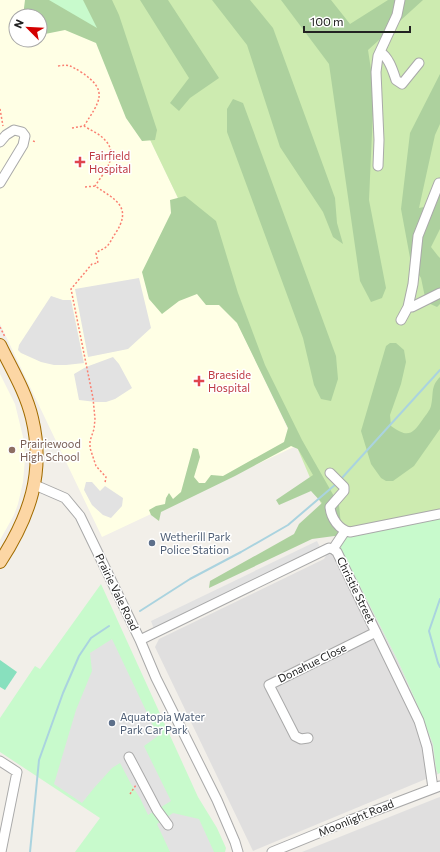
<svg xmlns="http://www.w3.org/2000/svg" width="440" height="852" font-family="Commissioner,sans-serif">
<rect width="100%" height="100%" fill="#f2efe9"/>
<path fill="#e0dfdf" d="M336,539L398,661L414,697L433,744L436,769L438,774L253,851L155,647L159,639L324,559Z
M440,797V852H302L437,798Z"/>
<path fill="#ffffe5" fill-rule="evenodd" d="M0,0H49L97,28L296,446L102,537L0,324ZM16,16H40V40H16Z
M0,374L15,404L24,441L25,459L23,482L18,504L14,515L0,540Z"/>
<path fill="#cdebb0" d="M83,0H440V511L336,539L294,440Z"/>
<path fill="#add19e" d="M25,0H112L119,15L157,130L155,140L142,141L126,118L96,43L65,30L45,34L40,32V16H23Z
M140,0H168L219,78L190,98L179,111L170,103L189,78Z
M212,0H250L273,28L335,198L337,223L343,244L333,237L323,212L280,147L247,45Z
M281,0H331L350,24L388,0H423L368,50L374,89L369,200L386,288L382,298L371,302L360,281L329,64Z
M440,74V124L435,135L419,208L429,206L440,189V229L431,247L438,256L440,258V304L437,307L426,302L421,278L411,263L401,209L410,133Z
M233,99L243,103L336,356L338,379L331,401L321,399L314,385L303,338L227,132V109Z
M185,196L216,221L238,293L265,365L302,440L339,505L342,535L312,539L209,588L210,581L294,534L299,524L322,503L311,491L279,505L276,500L313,475L298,449L291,446L235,476L161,512L159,521L151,515L149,510L156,506L165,504L166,498L169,493L173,499L181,492L193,448L198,449L200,457L194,477L199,483H205L211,475L223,476L284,442L288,428L237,323L219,305H206L197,294L179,301L162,314L149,299L142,272L171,213L170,200Z
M390,343H396L404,350L406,362L401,384L390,415L391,426C408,438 412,435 423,419C426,415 430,410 431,406C434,394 430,387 440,377V429L414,466L393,481H386L381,478L371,464L361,431L386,346Z"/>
<path fill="#c8facc" d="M49,0H83L97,28Z
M440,511V773L438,774L436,769L433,744L414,697L398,661L336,539Z
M101,584L198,797L217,828L226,848L225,852H75L100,818L0,752V718L35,666L40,669Z"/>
<path fill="#88e0be" d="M0,660L17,672L5,690L0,687Z"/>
<path fill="#e2e2e2" d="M139,278L151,328L128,349L88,357L75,289Z
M51,296L63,300H71L84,363L66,365H54L41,362L21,353L18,350L19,345Z
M113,357L119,364L132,388L115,399L106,402H96L79,400L74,374L86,367Z
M86,482H92L100,491L105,486L123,498L122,506L111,518L103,515L92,505L84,490Z
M317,541L322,551L155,632L151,621Z
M112,639L158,736L144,746L171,801L148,815L140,798L131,784L120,763L112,768L94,788L82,803L54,784L76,710L92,671L90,653Z
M173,813L199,819L214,852H170L157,824Z"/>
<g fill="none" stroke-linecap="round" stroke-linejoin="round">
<path stroke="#aad3df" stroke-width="2" d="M341,479L440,370
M440,599L429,631L438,663L440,667
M140,611L190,579L241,552L288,525L336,484
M30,852L39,760L63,693L79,656L91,638L109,626"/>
<defs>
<path id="minor" d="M380,52C389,57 393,71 396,80L402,84L419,63
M0,142L6,135L14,130L22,132L25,136L23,145L0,183
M378,166L379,140L376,72L378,56L397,15L400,0
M408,307H412L440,293
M401,320L408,307L413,284L418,236L439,183
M330,473L344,487V491L330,507C331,518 339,530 350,532L440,514
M35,485L65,498L80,516L140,640L156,678L217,800L235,842L238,852
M333,549L345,531
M140,640L329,548L333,549L337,552L419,721L427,747L433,788
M308,738L301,739L295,736L269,685L376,632
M129,757L157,810L168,825
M0,761L17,772L1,852
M272,852L348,821L440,786"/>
<path id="major" d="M0,345C11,368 26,392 32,418C45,472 30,516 0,562"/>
</defs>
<use href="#minor" stroke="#a9a9a9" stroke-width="11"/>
<use href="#major" stroke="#a06b00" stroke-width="14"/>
<path stroke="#fa8072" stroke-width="1.5" stroke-dasharray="2 2" stroke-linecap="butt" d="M58,66C69,64 71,66 81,72C110,91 99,102 84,126
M0,109L3,126
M72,128L84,126C90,130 100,134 105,140C120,156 104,172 95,186
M33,141L36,142
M85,187L95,186C116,200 133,207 115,234C112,238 110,244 106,247C103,250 99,250 96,253L98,263L92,264L71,289L93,398L95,419L94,429L90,441V448L96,466L106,477L105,483
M0,327L5,337
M130,794L136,785"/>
<use href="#minor" stroke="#fff" stroke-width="9"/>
<use href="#major" stroke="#fcd6a4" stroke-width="12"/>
</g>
<g fill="#e0444e" stroke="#fff" stroke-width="1.5">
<path d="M78 156h4v4h4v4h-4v4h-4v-4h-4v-4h4z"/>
<path d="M197 375h4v4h4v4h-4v4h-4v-4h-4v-4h4z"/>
</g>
<circle fill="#8d6e63" stroke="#fff" stroke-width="1.5" cx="12" cy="450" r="4"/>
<g fill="#5c6f8a" stroke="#fff" stroke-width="1.5">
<circle cx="152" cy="543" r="4"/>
<circle cx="112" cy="723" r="4"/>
</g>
<g text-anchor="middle" stroke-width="3" stroke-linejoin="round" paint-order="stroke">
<g font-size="11" fill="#be3a42" stroke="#fff" text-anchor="start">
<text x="89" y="160">Fairfield<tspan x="89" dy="13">Hospital</tspan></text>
<text x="208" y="379">Braeside<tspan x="208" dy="13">Hospital</tspan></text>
</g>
<g font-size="11" fill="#785e54" stroke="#fff" text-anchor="start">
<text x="20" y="448">Prairiewood<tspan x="20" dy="13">High School</tspan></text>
</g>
<g font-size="11" fill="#4e5e75" stroke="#fff" text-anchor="start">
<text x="160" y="541">Wetherill Park<tspan x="160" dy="13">Police Station</tspan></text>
<text x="120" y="721">Aquatopia Water<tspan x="120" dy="13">Park Car Park</tspan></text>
</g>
<g font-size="11" fill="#222" stroke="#fff">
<text transform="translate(356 590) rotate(64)" y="4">Christie Street</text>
<text transform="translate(117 592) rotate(64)" y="4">Prairie Vale Road</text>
<text transform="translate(312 663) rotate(-26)" y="4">Donahue Close</text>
<text transform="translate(356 818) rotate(-22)" y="4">Moonlight Road</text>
</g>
</g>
<g transform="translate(28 28) rotate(294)"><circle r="19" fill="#ffffff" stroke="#a7a7a7"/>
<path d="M0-3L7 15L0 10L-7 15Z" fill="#d40000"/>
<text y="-6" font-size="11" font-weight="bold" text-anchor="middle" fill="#222222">N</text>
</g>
<path d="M304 26v6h106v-6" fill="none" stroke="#222222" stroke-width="2"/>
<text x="310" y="26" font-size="12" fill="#222222" stroke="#ffffff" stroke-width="3" paint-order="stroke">100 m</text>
</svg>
